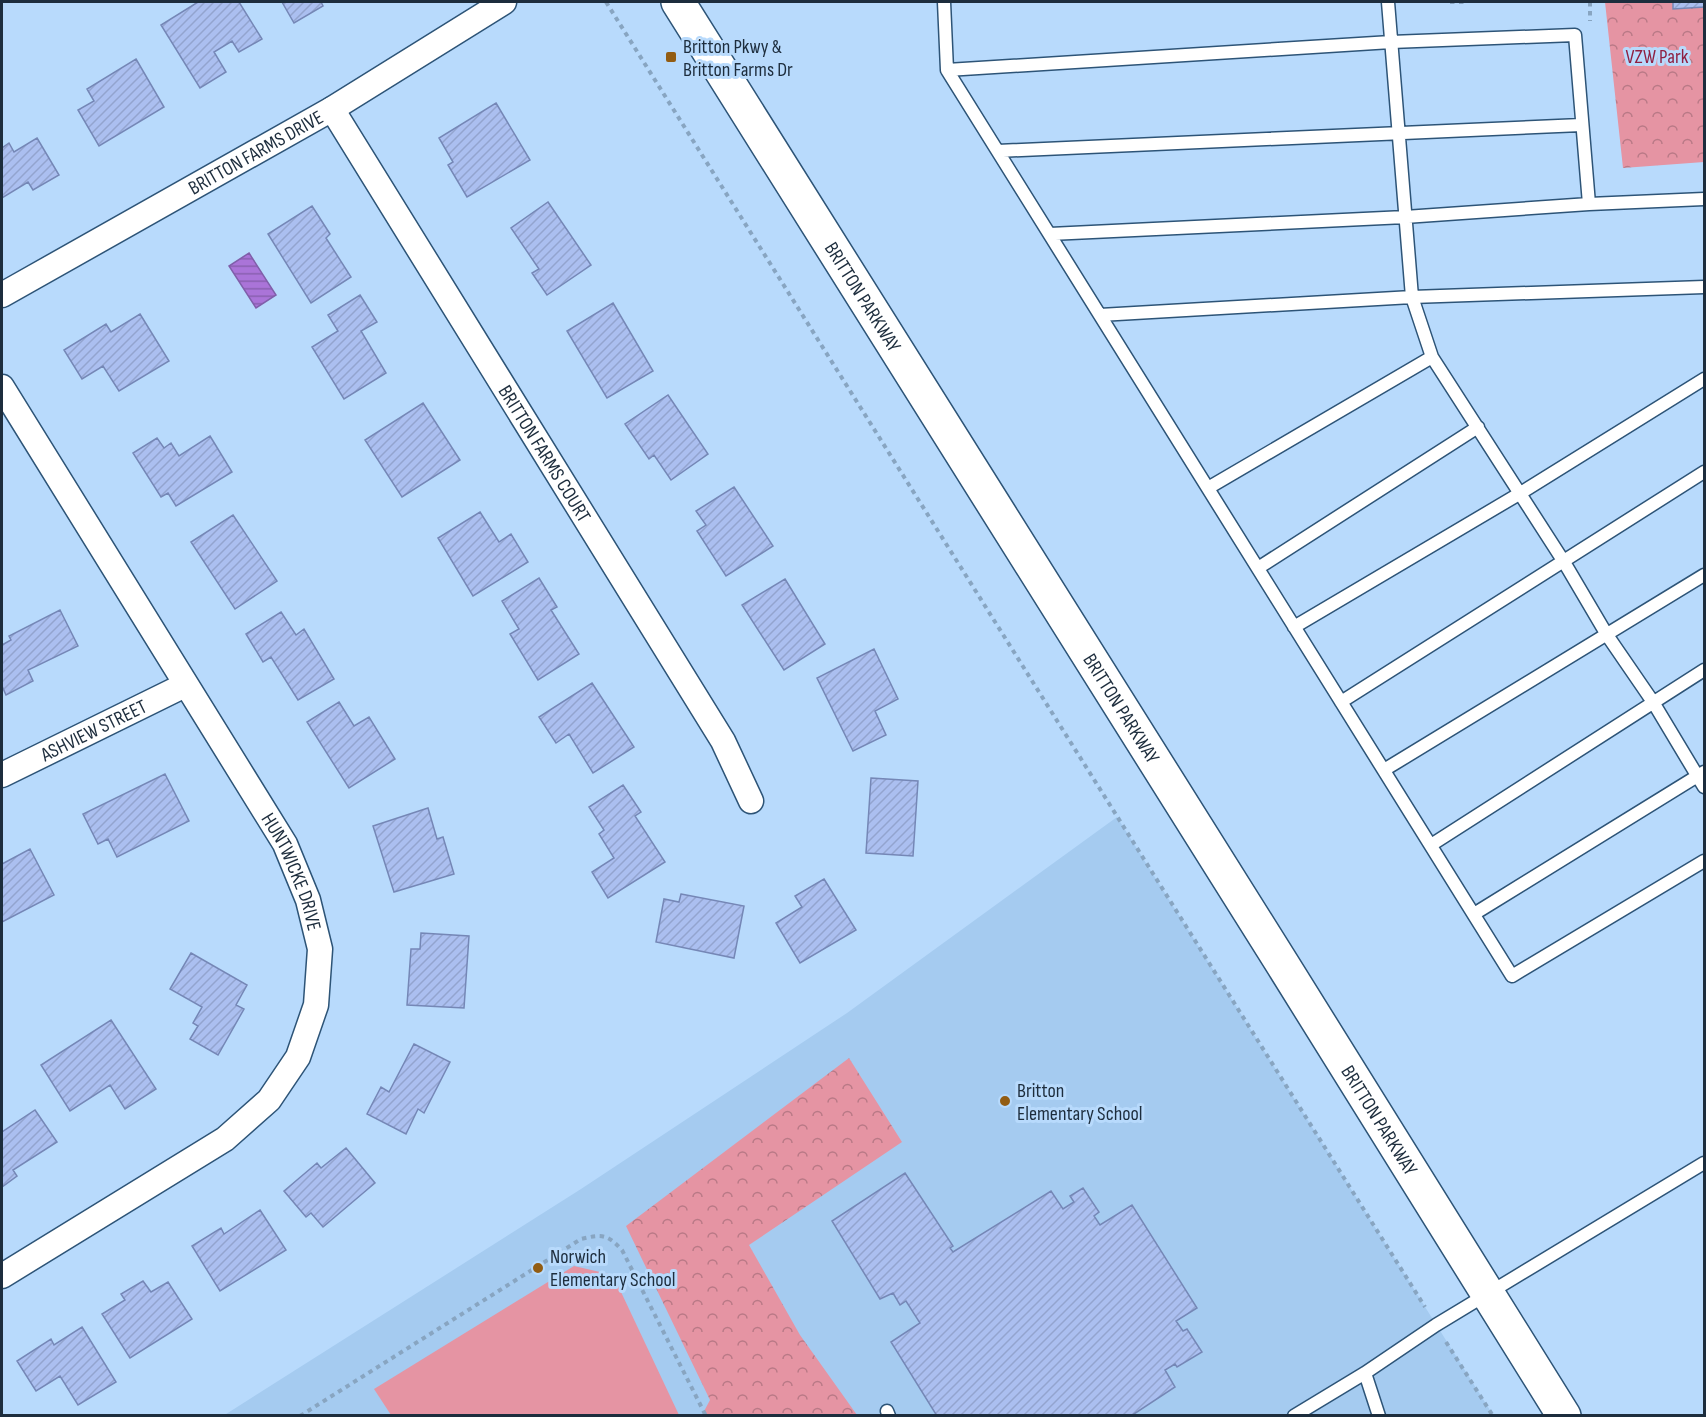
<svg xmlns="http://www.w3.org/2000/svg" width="1706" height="1417" font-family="'Sofia Sans Condensed',sans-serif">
<defs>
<pattern id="park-crowns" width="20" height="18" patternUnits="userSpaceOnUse" patternTransform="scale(1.5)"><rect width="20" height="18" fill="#e594a3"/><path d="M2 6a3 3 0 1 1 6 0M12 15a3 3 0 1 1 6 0" fill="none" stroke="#b97986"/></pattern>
<pattern id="water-rules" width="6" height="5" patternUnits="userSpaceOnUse" patternTransform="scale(1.5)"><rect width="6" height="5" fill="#aa74d8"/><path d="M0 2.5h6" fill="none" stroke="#8a60b0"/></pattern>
<pattern id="building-hatch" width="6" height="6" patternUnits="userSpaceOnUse" patternTransform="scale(1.5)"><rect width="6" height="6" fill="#abbff0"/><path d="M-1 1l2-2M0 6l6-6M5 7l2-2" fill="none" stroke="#93a4cf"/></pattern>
</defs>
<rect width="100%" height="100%" fill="#b8dafc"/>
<path fill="#a5cbf0" d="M1117,817L1493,1415L223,1416L581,1189L847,1013Z"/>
<path fill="#e594a3" d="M574,1266L613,1275L679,1415H391L374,1389Z"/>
<path fill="url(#park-crowns)" d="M1605,2H1673V9L1704,7V162L1623,168Z
M849,1058L902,1142L749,1245L800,1335L857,1415H702L710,1400L626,1226Z"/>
<path fill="url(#water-rules)" stroke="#805faa" stroke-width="1.5" d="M249,253L276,295L256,308L229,266Z"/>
<path fill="url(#building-hatch)" stroke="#7587b6" stroke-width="1.5" d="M198,2H239L262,39L239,52L232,41L214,52L226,72L200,88L161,25Z
M282,2H321L323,6L294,23Z
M1673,2H1704V7L1673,9Z
M136,59L164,107L99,146L78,110L94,101L87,89Z
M496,103L530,160L467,197L448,165L453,162L439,138Z
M37,138L59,175L33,190L28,182L2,198V148L9,143L14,152Z
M548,202L591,265L547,295L532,273L539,269L511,228Z
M312,206L330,234L326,238L351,277L311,303L268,234Z
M360,295L377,322L361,331L386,373L344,399L312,347L338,331L328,315Z
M613,303L653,371L607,398L567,331Z
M140,314L169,361L119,391L103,366L82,379L64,350L106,324L111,332Z
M668,395L708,454L671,480L654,455L649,459L625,424Z
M423,403L460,460L402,497L365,440Z
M210,436L232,472L176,506L168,493L161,497L133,453L157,438L164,448L171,443L179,456Z
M734,487L773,546L726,576L697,531L706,525L696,511Z
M480,512L499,542L511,534L528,562L473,596L438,538Z
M233,515L277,581L235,609L191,542Z
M539,578L557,607L551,610L579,654L538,680L510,634L519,629L502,601Z
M785,579L825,644L784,670L742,605Z
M60,610L78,646L28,670L33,681L6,695L2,686V645L11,640L9,636Z
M281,612L296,635L304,629L334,679L298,700L271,657L263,662L246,634Z
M874,649L898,699L875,711L886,735L853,751L817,678Z
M592,683L634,747L593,773L569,734L556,743L539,717Z
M339,702L354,726L369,717L395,759L349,788L307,722Z
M165,774L189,821L117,857L108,839L98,844L83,814Z
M871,778L918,781L913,856L866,853Z
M623,785L641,812L635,816L665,862L608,898L592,872L614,858L599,834L604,830L589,807Z
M428,808L437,839L443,837L454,874L394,892L373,826Z
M30,849L54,895L2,922V864Z
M824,879L856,930L800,963L776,923L802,907L795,896Z
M681,894L744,906L734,958L656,942L664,899L679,902Z
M421,933L469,936L464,1008L407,1005L411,949H420Z
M191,953L247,985L236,1005L244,1009L218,1055L190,1039L198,1026L193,1023L202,1007L170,989Z
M111,1020L156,1089L125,1109L110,1085L70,1111L41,1065Z
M414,1044L450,1062L424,1113L418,1109L406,1134L367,1114L381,1087L389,1092Z
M35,1110L57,1142L13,1170L17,1176L2,1187V1132Z
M346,1148L375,1183L323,1227L311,1213L306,1217L284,1191L317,1163L321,1168Z
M905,1173L953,1246L950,1248L953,1252L1051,1191L1063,1209L1074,1202L1070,1196L1083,1188L1099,1212L1094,1216L1100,1225L1132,1205L1197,1308L1176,1321L1183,1331L1187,1329L1202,1352L1177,1367L1175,1364L1165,1370L1175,1387L1131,1416H937L891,1342L920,1323L906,1301L900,1305L893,1293L880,1299L832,1221Z
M260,1210L286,1250L220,1291L192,1246L221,1228L224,1234Z
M143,1281L151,1292L168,1282L192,1319L130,1358L102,1314L125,1300L121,1294Z
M82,1327L116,1382L78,1405L60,1376L36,1391L17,1361L51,1339L54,1345Z"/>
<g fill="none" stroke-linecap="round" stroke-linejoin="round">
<defs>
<path id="service" d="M944,2L947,70L1512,976L1704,861
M1388,2L1412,297L1432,357L1564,562L1607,635L1653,702L1704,787
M947,70L1391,42L1575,35L1589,204L1704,199
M998,151L1581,125
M1050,234L1405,217L1589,204
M1100,315L1412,297L1704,287
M1208,488L1432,357
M1258,568L1478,427
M1294,627L1519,494L1704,379
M1341,702L1704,472
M1384,770L1704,575
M1431,845L1704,670
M1474,914L1704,772
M1365,1373L1379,1416
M887,1411L889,1416
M1294,1416L1365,1373L1436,1325L1704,1163"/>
<g id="minor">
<path id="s1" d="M332,109L723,741L751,801"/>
<path id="s2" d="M2,295L332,109L504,2"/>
<path id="s3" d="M2,387L285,844L308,900L320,949L316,1005L298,1057L269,1100L225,1139L2,1276"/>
<path id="s4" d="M2,775L185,685"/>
</g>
<g id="secondary">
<path id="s5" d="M678,2L1283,965L1564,1416"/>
</g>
</defs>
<use href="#service" stroke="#2d5477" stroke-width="15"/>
<use href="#minor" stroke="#2d5477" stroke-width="27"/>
<use href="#secondary" stroke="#2d5477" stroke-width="36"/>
<path stroke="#88a5c1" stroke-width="4" stroke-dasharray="4.5 4.5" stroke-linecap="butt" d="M606,2L1425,1307
M1450,2H1467
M1590,2V21
M1446,1342L1493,1416
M300,1416L581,1239C602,1234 607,1234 622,1250L706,1416"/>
<use href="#service" stroke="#fff" stroke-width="12"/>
<use href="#minor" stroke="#fff" stroke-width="24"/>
<use href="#secondary" stroke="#fff" stroke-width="33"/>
</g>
<g fill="#925c12" stroke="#b8dafc" stroke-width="2">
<rect x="665" y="51" width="12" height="12" rx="3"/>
<circle cx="1005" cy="1101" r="6"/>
<circle cx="538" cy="1268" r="6"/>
</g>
<g text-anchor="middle" stroke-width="6" stroke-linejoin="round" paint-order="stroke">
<g font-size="20" fill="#1d2d3d" stroke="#b8dafc" text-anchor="start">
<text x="683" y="53">Britton Pkwy &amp;<tspan x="683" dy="23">Britton Farms Dr</tspan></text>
<text x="1017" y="1097">Britton<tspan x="1017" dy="23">Elementary School</tspan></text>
<text x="550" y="1263">Norwich<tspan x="550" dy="23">Elementary School</tspan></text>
</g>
<g font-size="20" fill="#8f2042" stroke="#b8dafc">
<text x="1657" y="63">VZW Park</text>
</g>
<g font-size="20" fill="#1d2d3d" stroke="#b8dafc">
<text dy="7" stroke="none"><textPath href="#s2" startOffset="291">BRITTON FARMS DRIVE</textPath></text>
<text dy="7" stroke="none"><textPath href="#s5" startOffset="348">BRITTON PARKWAY</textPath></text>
<text dy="7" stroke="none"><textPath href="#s1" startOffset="405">BRITTON FARMS COURT</textPath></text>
<text dy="7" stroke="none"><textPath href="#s5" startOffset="834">BRITTON PARKWAY</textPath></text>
<text dy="7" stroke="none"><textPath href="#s4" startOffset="102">ASHVIEW STREET</textPath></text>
<text dy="7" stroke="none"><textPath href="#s3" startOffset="566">HUNTWICKE DRIVE</textPath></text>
<text dy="7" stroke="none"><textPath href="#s5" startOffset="1320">BRITTON PARKWAY</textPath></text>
</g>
</g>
<rect width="1706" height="1417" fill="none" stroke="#1d2d3d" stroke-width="6"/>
</svg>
